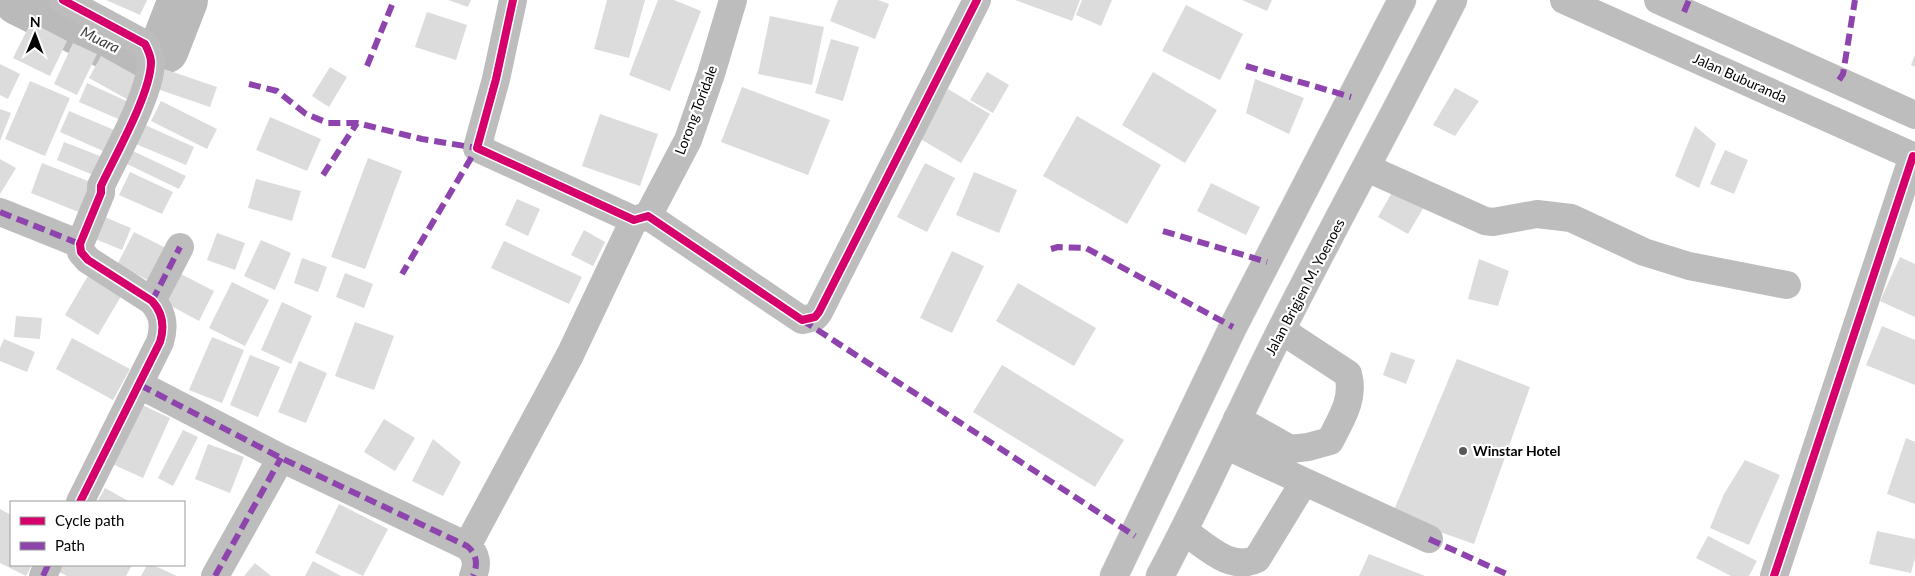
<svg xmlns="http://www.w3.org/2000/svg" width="1915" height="576" font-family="Lato,sans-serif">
<rect width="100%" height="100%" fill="#fff"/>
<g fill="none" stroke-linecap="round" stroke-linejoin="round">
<path stroke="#bababa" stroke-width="50" d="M18,0L123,52L146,56L164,49L183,0"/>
</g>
<path fill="#dcdcdc" d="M106,0H147L140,15Z
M448,0H471L468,7Z
M607,0H645L629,58L594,49Z
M658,0H674L701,11L670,91L629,75Z
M838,0H878L889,4L875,39L830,21Z
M1015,0H1080L1072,21Z
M1082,0H1112L1101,26L1076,15Z
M1242,0H1272L1267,11Z
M1186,5L1243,34L1220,80L1162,51Z
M427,12L467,25L456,60L415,47Z
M770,16L824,27L812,85L758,74Z
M31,22L67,41L50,76L13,58Z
M831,39L859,47L843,101L815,93Z
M73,43L97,54L77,95L54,84Z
M1915,54V67L1911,65Z
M101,56L144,80L132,102L89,78Z
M0,64L20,74L8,99L0,95Z
M330,67L347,77L329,107L312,96Z
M164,69L217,87L210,107L157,89Z
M987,72L1009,85L993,113L970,100Z
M1153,72L1217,110L1185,163L1122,125Z
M1255,79L1304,98L1289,134L1246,113Z
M30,81L70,98L45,156L5,139Z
M87,83L133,104L125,122L79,102Z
M742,87L830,120L808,175L721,142Z
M1455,88L1479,101L1455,136L1433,125Z
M948,89L990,114L961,163L919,138Z
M161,101L217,129L207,149L151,121Z
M0,109L11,113L0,141Z
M69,111L119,132L110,154L60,132Z
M600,114L658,134L640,186L582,166Z
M1077,116L1161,165L1127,224L1043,176Z
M270,117L321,139L307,171L256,150Z
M145,125L194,147L186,165L136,144Z
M1695,126L1716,144L1699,188L1675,176Z
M64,142L105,158L98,177L57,160Z
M1725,150L1748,160L1734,194L1710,184Z
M133,151L186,176L179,189L127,164Z
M368,158L402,171L365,269L331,257Z
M0,159L16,168L0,194Z
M42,163L93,183L81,213L31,193Z
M925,163L955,178L927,232L897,217Z
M130,172L173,192L162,214L119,195Z
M974,172L1017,190L999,233L956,215Z
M256,179L301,191L292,221L248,208Z
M1211,183L1260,207L1246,235L1197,211Z
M1395,187L1425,205L1408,234L1378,217Z
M517,199L540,209L528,236L505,225Z
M102,216L131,228L122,250L93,238Z
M584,230L605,242L593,266L571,255Z
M134,232L172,251L156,284L117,265Z
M217,233L245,243L235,270L207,260Z
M261,240L291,253L275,290L244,276Z
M504,241L582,277L569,304L491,268Z
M952,251L984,266L952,333L920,318Z
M1900,257L1915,264V317L1880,301Z
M302,258L327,267L318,292L294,283Z
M1479,259L1509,271L1498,306L1468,299Z
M92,269L126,288L98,335L65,315Z
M177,272L214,291L199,321L162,301Z
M345,273L373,284L364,308L336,297Z
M232,282L269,300L245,346L209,328Z
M1018,283L1096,328L1074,366L996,321Z
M282,302L312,316L291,364L261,350Z
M16,316L42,318L40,339L14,337Z
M355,322L394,336L374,390L335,376Z
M1882,326L1915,340V385L1866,365Z
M212,337L244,350L222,403L189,390Z
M72,338L130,369L113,400L56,369Z
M4,339L35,352L27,372L0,361V348Z
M1391,352L1415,360L1406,384L1383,375Z
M250,355L280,367L258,417L230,405Z
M1457,359L1530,387L1474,544L1392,515Z
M299,361L327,373L306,423L278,412Z
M1002,365L1124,440L1095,487L973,412Z
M138,403L170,418L143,478L110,463Z
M384,419L415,438L395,471L364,452Z
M183,430L198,437L173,486L158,478Z
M1906,438L1915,442V504L1887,494Z
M433,439L461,462L443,496L412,481Z
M208,444L244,457L230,493L195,479Z
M1745,460L1780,475L1749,545L1710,528L1724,494Z
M105,488L130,502H97Z
M339,504L388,529L363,576L315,553Z
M0,509L11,515V565H32L26,576L0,563Z
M1877,531L1915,539V558L1911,573L1869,564Z
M1708,536L1757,561L1749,576H1731L1696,558Z
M1369,554L1425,576H1359Z
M313,561L341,576H305Z
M255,563L271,576H244Z
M58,565H132L126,576H67L55,570Z
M147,565H153L177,576H141Z"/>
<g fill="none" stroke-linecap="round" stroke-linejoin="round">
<defs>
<path id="major" d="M1114,576L1233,327L1402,0
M1160,576C1203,496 1239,413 1280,332C1336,221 1397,111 1453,0"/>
</defs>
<use href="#major" stroke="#dbdbdb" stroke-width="29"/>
<path stroke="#bdbdbd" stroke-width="28" d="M63,0L145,44C148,50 151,56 151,62C151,93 115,156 101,186V193L80,244L81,252L88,260L152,301C163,313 165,326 160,342L80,502
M513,0L496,79L477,148L634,220L648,216L802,320L815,317L819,312L977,0
M1564,0L1915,157
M1658,0L1915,115
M1367,168L1485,221L1493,222L1537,214L1571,218L1644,252L1689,266L1787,285
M0,212L80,244
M648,216L688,140L711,74L733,0
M152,301L180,247
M140,385L281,458L467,546C477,554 478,565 473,576
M1237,419L1290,449L1308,447L1330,441C1341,419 1355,399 1348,374L1281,330
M1227,446L1429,539
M1184,531C1206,546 1230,572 1257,559L1304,482
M467,546L570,355L634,220
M43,576L48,565
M215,576L281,458
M1774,576L1913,156"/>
<use href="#major" stroke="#bdbdbd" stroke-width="28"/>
<path stroke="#8e44ad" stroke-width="6" stroke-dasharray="12 6" stroke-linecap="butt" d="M1684,12L1689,0
M367,66L394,0
M1246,66L1351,97
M1839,80L1843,74L1855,0
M249,84L277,91L306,114L328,123H357L422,139L477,148L402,274
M323,175L357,123
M0,212L80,244
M1163,231L1267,262
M1051,249L1058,247L1086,248L1233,327
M152,301L180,247
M802,320L1135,536
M140,385L281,458L467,546C477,554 478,565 473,576
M1429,539L1511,576
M43,576L48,565
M215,576L281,458"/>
<defs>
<path id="cycleway" d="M63,0L145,44C148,50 151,56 151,62C151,93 115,156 101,186V193L80,244L81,252L88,260L152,301C163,313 165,326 160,342L80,502
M513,0L496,79L477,148L634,220L648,216L802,320L815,317L819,312L977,0
M1774,576L1913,156"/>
</defs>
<use href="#cycleway" stroke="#fff" stroke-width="11"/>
<use href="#cycleway" stroke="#d6006c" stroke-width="8"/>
</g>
<circle fill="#595959" stroke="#fff" stroke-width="2" cx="1463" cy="451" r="5"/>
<g text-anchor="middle" stroke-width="4.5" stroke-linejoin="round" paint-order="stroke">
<g font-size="14" fill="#000" stroke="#fff">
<text transform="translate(1740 78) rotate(24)" y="5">Jalan Buburanda</text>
<text transform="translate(696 110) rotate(-69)" y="5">Lorong Toridale</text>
<text transform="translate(1305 287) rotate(-62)" y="5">Jalan Brigjen M. Yoenoes</text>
</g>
<g font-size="14" font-weight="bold" fill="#000" stroke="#fff" text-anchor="start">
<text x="1473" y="456">Winstar Hotel</text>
</g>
<g font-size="15" font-style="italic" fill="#3e3e3e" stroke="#fff">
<text transform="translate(100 40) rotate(26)" y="5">Muara</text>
</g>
</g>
<rect x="10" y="501" width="175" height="65" fill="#ffffff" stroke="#999999"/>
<rect x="20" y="517" width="25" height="8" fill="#d6006c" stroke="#999999"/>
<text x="55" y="526" font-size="15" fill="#000000">Cycle path</text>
<rect x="20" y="542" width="25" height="8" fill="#8e44ad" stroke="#999999"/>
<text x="55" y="551" font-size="15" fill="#000000">Path</text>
<g transform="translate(35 35) rotate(1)" stroke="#ffffff" stroke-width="4" paint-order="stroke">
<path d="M0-4L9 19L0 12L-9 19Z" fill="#000000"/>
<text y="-8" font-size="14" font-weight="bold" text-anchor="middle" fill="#000000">N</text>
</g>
</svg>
